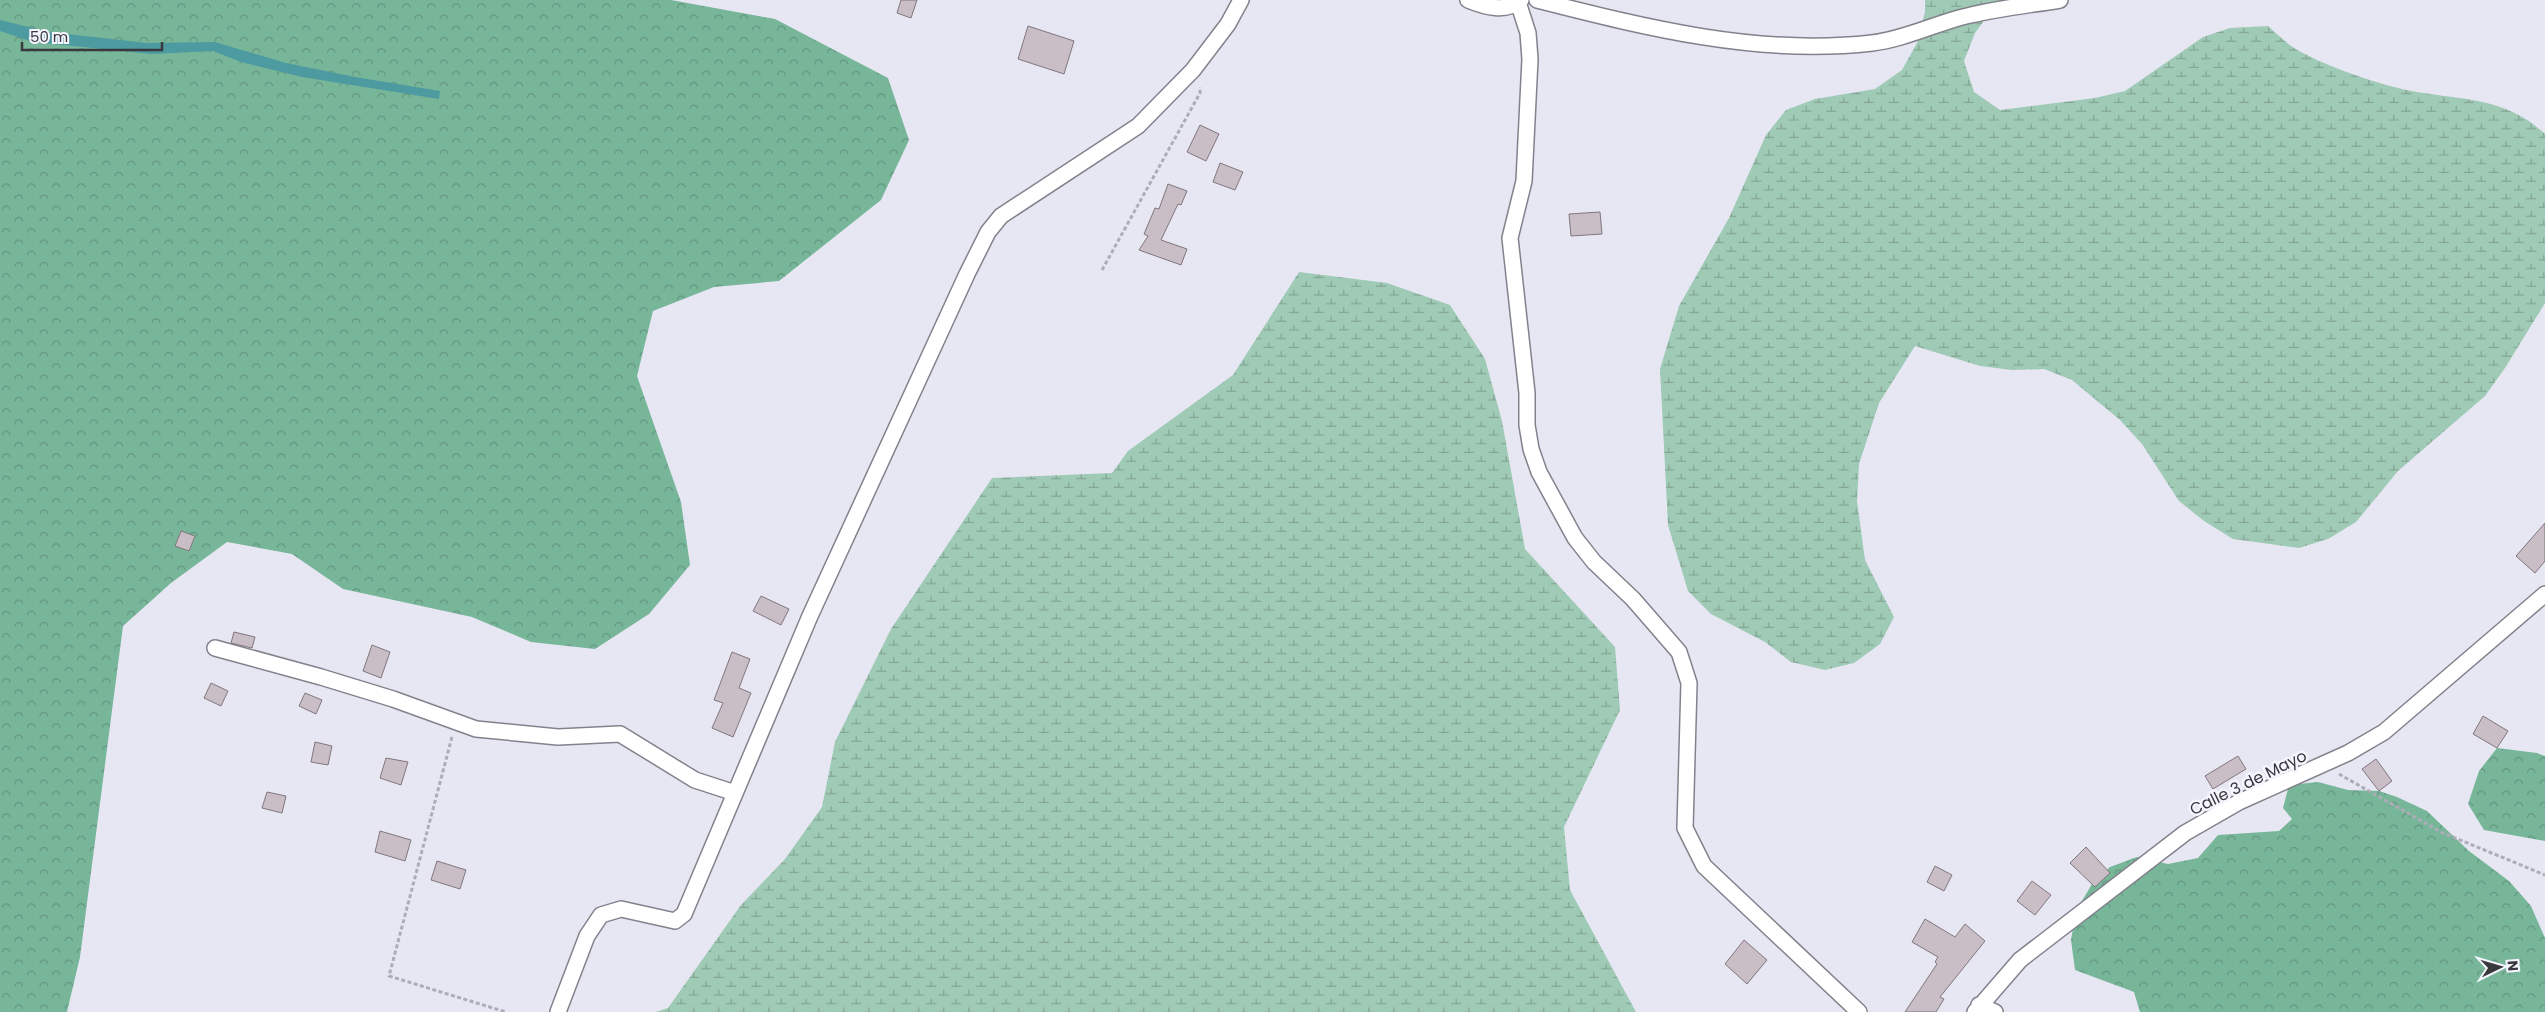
<svg xmlns="http://www.w3.org/2000/svg" width="2545" height="1012" font-family="Poppins,sans-serif">
<defs>
<pattern id="forest-crowns" width="20" height="18" patternUnits="userSpaceOnUse" patternTransform="scale(1.25)"><rect width="20" height="18" fill="#78b69a"/><path d="M2 6a3 3 0 1 1 6 0M12 15a3 3 0 1 1 6 0" fill="none" stroke="#63957f"/></pattern>
<pattern id="wetland-marsh" width="20" height="14" patternUnits="userSpaceOnUse" patternTransform="scale(1.25)"><rect width="20" height="14" fill="#9fcab5"/><path d="M1 5h8M5 5V1M11 12h8M15 12V8" fill="none" stroke="#83a594"/></pattern>
</defs>
<rect width="100%" height="100%" fill="#e7e7f4"/>
<path fill="url(#forest-crowns)" d="M0,0H671L775,19L888,78L909,140L881,200L779,281L714,287L653,311L637,376L681,502L690,565L649,614L595,649L531,642L472,617L343,589L292,554L227,542L171,583L123,626L80,957L67,1012H0Z
M2497,748L2537,753L2545,756V841L2484,830L2468,804L2479,771Z
M2318,782L2348,790L2379,791L2397,797L2427,811L2469,851L2509,881L2531,906L2545,938V1012H2140L2134,992L2075,970L2071,940L2076,911L2092,884L2110,867L2137,857L2168,864L2198,858L2218,835L2279,831L2292,819L2283,808L2289,785Z"/>
<path fill="url(#wetland-marsh)" d="M1925,0H2003L1994,7L1975,33L1964,61L1974,92L2000,110L2095,98L2125,91L2203,37L2230,28L2268,26C2276,33 2285,42 2294,48C2324,66 2382,86 2417,92C2464,100 2507,98 2545,134V303L2505,368L2485,396L2398,471L2356,522L2328,539L2299,548L2233,539L2204,521L2179,501L2142,444L2120,420L2072,380L2044,369L2012,370L1980,366L1915,346L1879,403L1859,464L1857,501L1865,560L1894,617L1880,644L1854,663L1825,670L1791,662L1765,642L1711,614L1688,591L1668,525L1660,369L1679,306L1729,218L1766,135L1786,110L1815,99L1875,89L1902,70L1917,43L1925,12Z
M1299,272L1387,283L1450,305L1485,359L1502,421L1525,549L1615,647L1620,710L1564,827L1570,890L1636,1012H656L668,1008L741,905L785,859L822,807L835,742L891,629L992,478L1112,473L1128,451L1233,375Z"/>
<path fill="#4d9aa0" d="M0,20L49,32L147,43L215,42L286,63L355,77L440,91L439,99L302,77L241,62L213,51L152,54L33,42L0,31Z"/>
<path fill="#c9bec5" stroke="#81767d" d="M901,0H917L911,18L897,13Z
M1028,26L1074,41L1064,74L1018,59Z
M1200,125L1219,134L1206,161L1187,152Z
M1220,163L1243,172L1235,190L1213,182Z
M1168,184L1187,191L1181,205L1178,204L1161,240L1187,249L1181,265L1139,250L1148,236L1144,234L1155,208L1159,209Z
M1600,212L1602,234L1571,236L1569,214Z
M2545,523V561L2535,573L2516,556Z
M181,531L195,536L189,551L175,546Z
M761,596L789,609L781,625L753,611Z
M234,632L255,637L252,648L231,643Z
M372,645L390,652L381,678L363,671Z
M732,652L750,659L739,688L751,693L733,737L712,728L723,703L714,700Z
M211,683L228,691L221,706L204,698Z
M305,693L322,700L316,714L299,706Z
M2483,716L2508,731L2497,748L2473,734Z
M315,742L332,746L328,765L311,762Z
M2238,756L2246,769L2213,789L2205,776Z
M386,758L408,762L401,785L380,778Z
M2376,759L2392,781L2379,791L2362,769Z
M267,792L286,796L282,813L262,808Z
M380,831L411,840L405,861L375,852Z
M2086,847L2110,873L2095,887L2070,863Z
M437,861L466,870L460,889L431,880Z
M1935,866L1952,875L1944,891L1927,882Z
M2032,881L2051,895L2035,915L2017,901Z
M1925,919L1955,937L1965,924L1985,941L1940,997L1944,999L1936,1012H1905L1937,964L1935,962L1938,957L1912,942Z
M1744,940L1767,960L1747,984L1725,964Z"/>
<g fill="none" stroke-linecap="round" stroke-linejoin="round">
<defs>
<path id="street" d="M1468,0C1485,7 1506,13 1521,0
M1537,0C1647,28 1759,56 1872,43C1906,39 1938,22 1971,15C2000,8 2030,5 2060,0
M1518,2L1528,33L1530,59L1524,181L1510,238L1527,393V425L1531,449L1539,472L1575,538L1594,562L1633,599L1679,652L1689,683L1685,828L1704,866L1859,1012
M215,648L321,677L393,699L476,729L558,737L620,734L695,780L735,793
M1979,1005L1995,1012
M558,1012L587,936L601,915L621,909L675,921L684,914L810,616L967,274L988,232L1001,216L1138,126L1193,70L1228,24L1241,0
M1975,1012L2020,960L2185,833L2239,802L2348,753L2384,732L2545,594"/>
</defs>
<use href="#street" stroke="#82828d" stroke-width="18"/>
<path stroke="#adadb7" stroke-width="3" stroke-dasharray="4 2.5" stroke-linecap="butt" d="M1102,270L1200,93V87
M452,737L389,976L506,1012
M2339,774L2441,832L2545,875"/>
<use href="#street" stroke="#fff" stroke-width="15"/>
</g>
<g text-anchor="middle" stroke-width="5" stroke-linejoin="round" paint-order="stroke">
<g font-size="16" fill="#39393d" stroke="#f5f5ff">
<text transform="translate(2248 782) rotate(-26)" y="6">Calle 3 de Mayo</text>
</g>
</g>
<g transform="translate(2500 967) rotate(85)" stroke="#f5f5ff" stroke-width="4" paint-order="stroke">
<path d="M0-4L9 19L0 12L-9 19Z" fill="#39393d"/>
<text y="-8" font-size="14" font-weight="bold" text-anchor="middle" fill="#39393d">N</text>
</g>
<path d="M22 42v8h140v-8" fill="none" stroke="#39393d" stroke-width="2.5"/>
<text x="30" y="42" font-size="15" fill="#39393d" stroke="#f5f5ff" stroke-width="4" paint-order="stroke">50 m</text>
</svg>
